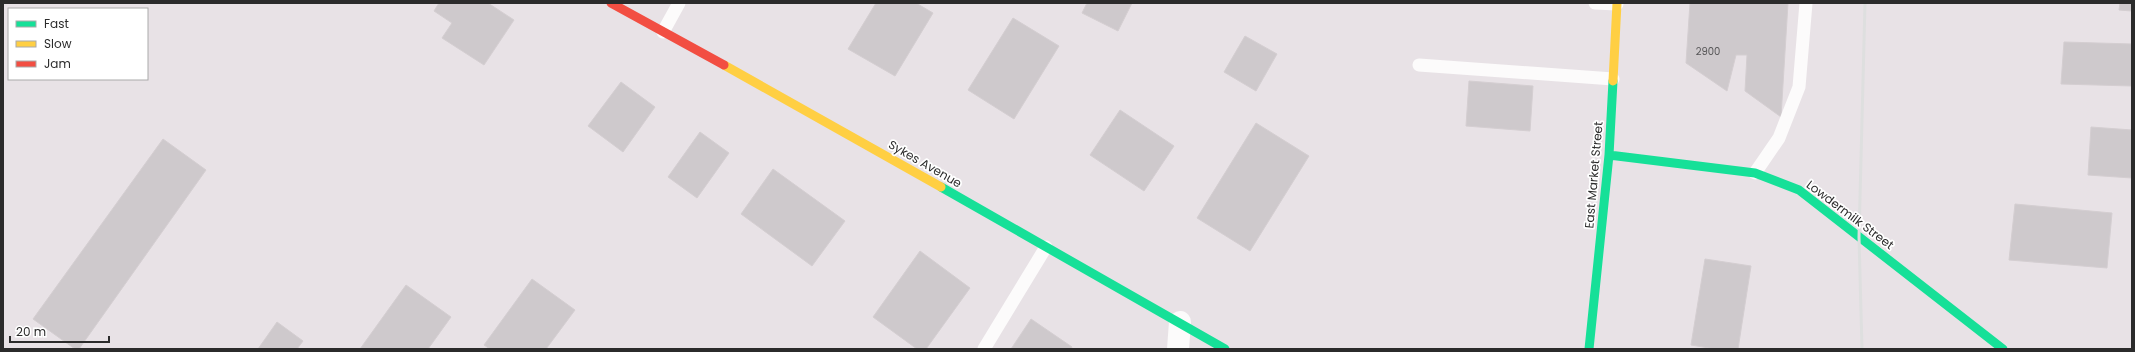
<svg xmlns="http://www.w3.org/2000/svg" width="2135" height="352" font-family="Poppins,sans-serif">
<rect width="100%" height="100%" fill="#e8e2e6"/>
<path fill="#cec9cc" stroke="#d4ced1" d="M439,3H488L514,20L484,65L442,38L452,23L434,11Z
M876,3H916L933,13L895,76L848,49Z
M1087,3H1132L1118,31L1082,13Z
M1690,3H1788L1781,117L1745,91L1747,55H1736L1727,91L1686,63Z
M2120,3H2132V11L2119,10Z
M1013,18L1059,46L1014,119L968,90Z
M1245,36L1277,54L1256,91L1224,72Z
M2064,42L2132,44V86L2061,84Z
M1469,81L1533,86L1530,131L1466,126Z
M621,82L655,107L623,152L588,126Z
M1120,110L1174,146L1144,191L1090,155Z
M1256,123L1309,156L1250,251L1197,218Z
M2091,127L2132,130V178L2088,175Z
M700,132L729,153L697,198L668,177Z
M163,139L206,170L79,349H75L33,319Z
M773,169L845,221L812,266L741,214Z
M2015,204L2112,213L2107,268L2009,260Z
M920,251L970,288L926,349H917L873,317Z
M1705,259L1751,266L1738,349H1715L1691,345Z
M532,279L575,310L546,349H490L484,345Z
M406,285L451,317L428,349H360Z
M1031,319L1072,347L1071,349H1011Z
M277,322L303,341L297,349H258Z"/>
<g fill="none" stroke-linecap="round" stroke-linejoin="round">
<path stroke="#fcfbfb" stroke-width="13" d="M1595,3L1617,4
M663,32L679,3
M1419,65L1613,79
M1755,173L1779,138L1799,87L1806,3
M984,349L1046,247"/>
<path stroke="#fcfbfb" stroke-width="22" d="M1178,349L1180,322"/>
<path stroke="#16e098" stroke-width="9" d="M1609,155L1755,173L1799,190L2003,349
M941,187L1225,349
M1589,349L1609,155L1613,81"/>
<path stroke="#ffcf43" stroke-width="9" d="M724,65L941,187
M1613,81L1617,3"/>
<path stroke="#f24e42" stroke-width="9" d="M611,3L724,65"/>
<path stroke="#dedfdf" stroke-width="3" d="M1862,349L1859,237L1865,3"/>
</g>
<g text-anchor="middle" stroke-width="3.5" stroke-linejoin="round" paint-order="stroke">
<g font-size="10" fill="#565556">
<text x="1708" y="55">2900</text>
</g>
<g font-size="12" fill="#2b2b2b" stroke="#fff">
<text transform="translate(925 164) rotate(30)" y="4">Sykes Avenue</text>
<text transform="translate(1594 175) rotate(-85)" y="4">East Market Street</text>
<text transform="translate(1850 215) rotate(37)" y="4">Lowdermilk Street</text>
</g>
</g>
<rect width="2135" height="352" fill="none" stroke="#2b2b2b" stroke-width="8"/>
<rect x="8" y="8" width="140" height="72" fill="#ffffff" stroke="#aaaaaa"/>
<rect x="16" y="21" width="20" height="6" fill="#16e098" stroke="#aaaaaa"/>
<text x="44" y="28" font-size="12" fill="#2b2b2b">Fast</text>
<rect x="16" y="41" width="20" height="6" fill="#ffcf43" stroke="#aaaaaa"/>
<text x="44" y="48" font-size="12" fill="#2b2b2b">Slow</text>
<rect x="16" y="61" width="20" height="6" fill="#f24e42" stroke="#aaaaaa"/>
<text x="44" y="68" font-size="12" fill="#2b2b2b">Jam</text>
<path d="M10 336v6h99v-6" fill="none" stroke="#2b2b2b" stroke-width="2"/>
<text x="16" y="336" font-size="12" fill="#2b2b2b" stroke="#ffffff" stroke-width="3" paint-order="stroke">20 m</text>
</svg>
